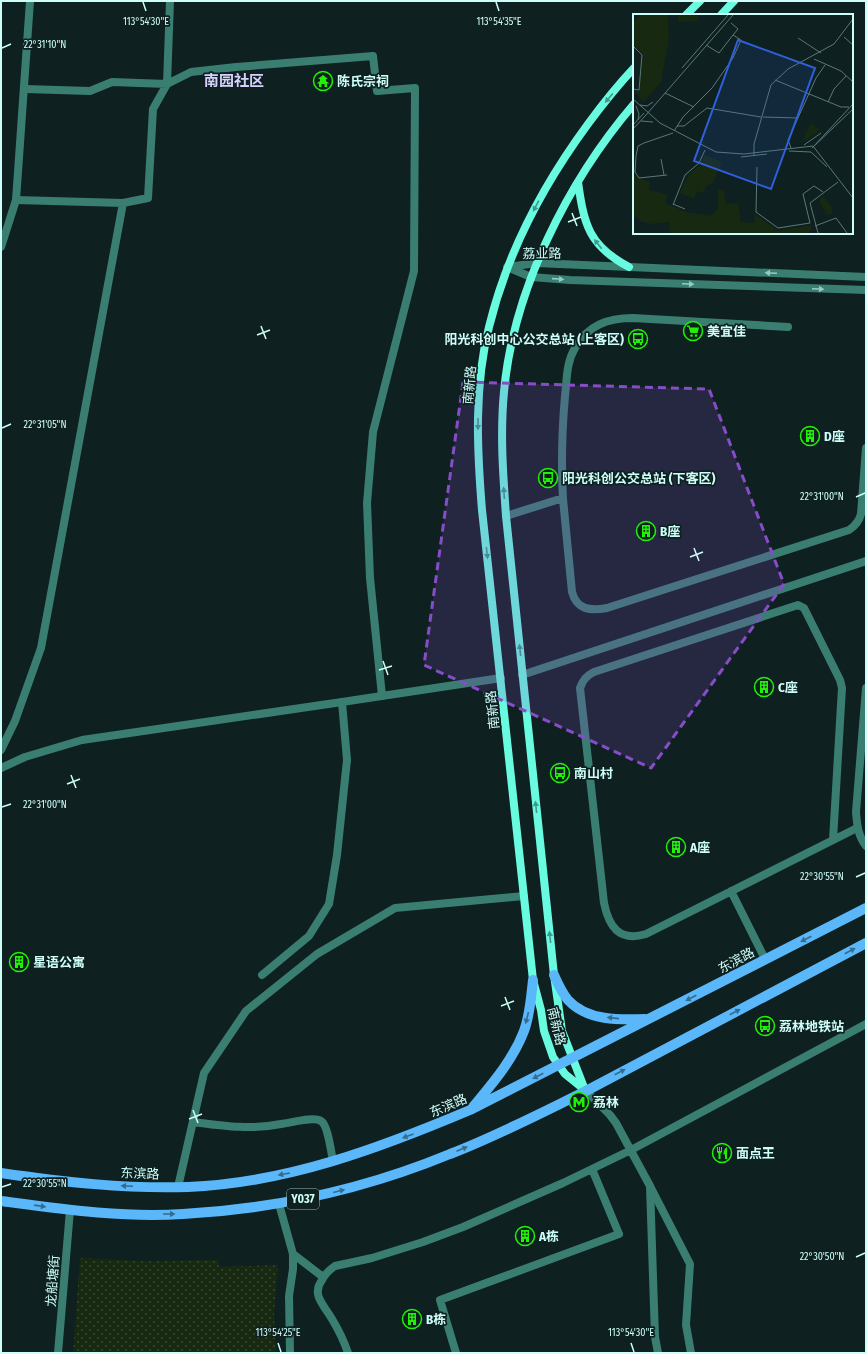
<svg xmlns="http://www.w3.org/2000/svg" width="867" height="1354" font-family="'Fira Sans Condensed','Noto Sans SC',sans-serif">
<defs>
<pattern id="park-dots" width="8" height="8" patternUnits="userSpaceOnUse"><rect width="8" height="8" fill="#172a11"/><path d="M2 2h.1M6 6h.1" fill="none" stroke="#384a34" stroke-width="1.8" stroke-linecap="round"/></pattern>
</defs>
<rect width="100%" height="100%" fill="#0e2020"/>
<path fill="url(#park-dots)" d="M80,1258L143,1261L219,1260V1267L278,1265L274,1313L276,1353H73Z"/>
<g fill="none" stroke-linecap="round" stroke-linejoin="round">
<path stroke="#3a7e72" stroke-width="8" d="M25,89L90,91L112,82L167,84L191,72L236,67L373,56L377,91L415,88L414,271L373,432L367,503L370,578L382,696
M16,200L123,203
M788,327L633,318C608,318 588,325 575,348C566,363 567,380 565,396C562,430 561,464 563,499C566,530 569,561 572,592C577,610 590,611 607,608L849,530C855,526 859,522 861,514L866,448
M506,516L563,498
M1,750L15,721L41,648L123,203L148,198L153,109L167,84L170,1
M833,840L842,688L840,680L804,608L798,605L594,672C586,676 583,680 580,688L604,903C609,927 619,942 646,934L857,828
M731,891L765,959
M262,975L309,936L329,904L337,855L347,760L342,702
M586,1091L610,1115L616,1123L650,1186L655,1337L658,1353
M193,1122C224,1126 250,1130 281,1124C291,1123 313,1116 321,1121C328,1125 331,1152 333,1161
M178,1187L204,1073L246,1011L317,954L395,908L524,896
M279,1204L293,1254V1269L289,1296L290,1353
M293,1254L323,1277
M348,1353C344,1341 338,1329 332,1319C324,1305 311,1295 322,1280C325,1274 329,1270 335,1266L372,1258L423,1242L463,1227L563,1183L631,1150L866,1024
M456,1353L440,1300L619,1234L592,1169"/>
<path stroke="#3a7e72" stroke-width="8" d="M1,247L16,200L30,1
M507,267L531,277L570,280L866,290
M508,267L536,263L866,277
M522,675L866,561
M866,688L856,812C857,825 858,836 866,846
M1,768L25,757L82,740L342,702L501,678
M650,1186L690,1264L686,1325L691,1353
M58,1353L70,1210"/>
<path stroke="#68fbdf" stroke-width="8" d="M686,15L700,1
M721,15L734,1
M578,182C584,225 589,246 629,267
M585,1090L562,1031L554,975L506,516C503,474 500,433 504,392C513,290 568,181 634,104
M586,1091L565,1074L553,1057L544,1031L541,1010L533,980L482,510C477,449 474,386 489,327C507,253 543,185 588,124C602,105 617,86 634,68"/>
<path stroke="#59b7fa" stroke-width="10" d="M554,975C558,984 562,993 568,1000C587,1021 620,1020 645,1019
M473,1107C492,1084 513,1060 524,1031C530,1015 531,997 533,980
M1,1173C63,1182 125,1189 188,1187C287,1183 380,1148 470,1110L866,908
M1,1201C61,1209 122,1218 183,1214C275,1209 365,1189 450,1154C497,1136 541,1113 586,1091L866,943"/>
</g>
<defs><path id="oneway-solid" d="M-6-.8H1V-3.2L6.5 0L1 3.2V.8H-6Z"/></defs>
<g fill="#409889">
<use href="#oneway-solid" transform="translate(609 98) rotate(130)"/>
<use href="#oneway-solid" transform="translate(536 206) rotate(118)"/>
<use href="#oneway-solid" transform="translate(598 244) rotate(-128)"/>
<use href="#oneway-solid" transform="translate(478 424) rotate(91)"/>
<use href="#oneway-solid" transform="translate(504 493) rotate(-94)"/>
<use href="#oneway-solid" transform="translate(487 553) rotate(84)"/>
<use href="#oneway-solid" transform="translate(520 650) rotate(-96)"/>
<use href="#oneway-solid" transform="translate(536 807) rotate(-96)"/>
<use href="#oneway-solid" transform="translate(550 937) rotate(-96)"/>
</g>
<g fill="#93cbc3">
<use href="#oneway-solid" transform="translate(771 273) rotate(-178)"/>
<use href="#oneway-solid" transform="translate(558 279) rotate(4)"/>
<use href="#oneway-solid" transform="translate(688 284) rotate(2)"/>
<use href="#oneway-solid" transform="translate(818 289) rotate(2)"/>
</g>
<g fill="#346c8d">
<use href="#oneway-solid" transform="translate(806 939) rotate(153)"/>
<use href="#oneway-solid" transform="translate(850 951) rotate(-28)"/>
<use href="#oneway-solid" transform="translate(691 998) rotate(152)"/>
<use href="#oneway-solid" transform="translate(735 1012) rotate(-28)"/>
<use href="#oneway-solid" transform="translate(527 1018) rotate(104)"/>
<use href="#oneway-solid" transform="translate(613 1018) rotate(-174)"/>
<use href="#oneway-solid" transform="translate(620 1072) rotate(-28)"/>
<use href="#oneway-solid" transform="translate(538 1076) rotate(153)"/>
<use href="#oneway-solid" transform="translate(408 1136) rotate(160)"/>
<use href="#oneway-solid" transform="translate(462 1149) rotate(-23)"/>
<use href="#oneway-solid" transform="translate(284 1174) rotate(170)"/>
<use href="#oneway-solid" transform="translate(127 1186) rotate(-177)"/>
<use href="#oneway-solid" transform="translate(339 1191) rotate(-14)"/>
<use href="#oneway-solid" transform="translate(40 1206) rotate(8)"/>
<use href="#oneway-solid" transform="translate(169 1214)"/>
</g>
<path fill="#874cc8" fill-opacity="0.2" stroke="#874cc8" stroke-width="3" stroke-dasharray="8 5" stroke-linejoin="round" d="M463,382L709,389L784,584L651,768L424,665Z"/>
<path fill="none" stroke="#cefef9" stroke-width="1.5" d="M143,2L146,11M496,2L499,11M2,48L11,44M572,213L577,226M568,222L581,217M261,326L266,339M257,335L270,330M2,428L11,424M856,497L865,493M694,548L699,561M690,557L703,552M383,661L388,675M379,670L392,666M71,775L76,788M67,784L80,779M2,807L11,804M856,877L865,873M505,997L510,1010M501,1006L514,1001M193,1110L198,1123M189,1119L202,1114M2,1187L11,1184M856,1257L865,1253M278,1343L281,1352M631,1343L634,1352"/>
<defs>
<symbol id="temple-ring" viewBox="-11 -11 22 22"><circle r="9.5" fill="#0e2020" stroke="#21f107" stroke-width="1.5"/><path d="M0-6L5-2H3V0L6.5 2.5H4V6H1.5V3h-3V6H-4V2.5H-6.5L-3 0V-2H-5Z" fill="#21f107"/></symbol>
<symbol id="supermarket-ring" viewBox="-11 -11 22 22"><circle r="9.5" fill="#0e2020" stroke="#21f107" stroke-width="1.5"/><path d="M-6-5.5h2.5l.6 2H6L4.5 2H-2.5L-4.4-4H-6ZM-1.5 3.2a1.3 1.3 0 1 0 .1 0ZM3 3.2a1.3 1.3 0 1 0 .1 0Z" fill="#21f107"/></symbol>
<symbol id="bus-ring" viewBox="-11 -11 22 22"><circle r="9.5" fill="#0e2020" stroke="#21f107" stroke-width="1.5"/><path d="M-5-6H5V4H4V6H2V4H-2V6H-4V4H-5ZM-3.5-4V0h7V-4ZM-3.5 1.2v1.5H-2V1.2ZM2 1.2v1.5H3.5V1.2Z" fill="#21f107"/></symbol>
<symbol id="building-ring" viewBox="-11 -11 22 22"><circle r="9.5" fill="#0e2020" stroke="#21f107" stroke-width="1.5"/><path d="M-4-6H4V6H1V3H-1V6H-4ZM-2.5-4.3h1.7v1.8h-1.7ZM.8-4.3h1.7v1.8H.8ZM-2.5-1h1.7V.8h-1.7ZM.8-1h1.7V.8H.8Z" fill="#21f107"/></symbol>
<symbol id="metro-ring" viewBox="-11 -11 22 22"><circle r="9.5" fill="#0e2020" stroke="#21f107" stroke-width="1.5"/><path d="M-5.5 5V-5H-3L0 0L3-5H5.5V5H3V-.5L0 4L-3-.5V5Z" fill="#21f107"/></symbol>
<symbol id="restaurant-ring" viewBox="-11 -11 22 22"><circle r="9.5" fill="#0e2020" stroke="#21f107" stroke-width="1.5"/><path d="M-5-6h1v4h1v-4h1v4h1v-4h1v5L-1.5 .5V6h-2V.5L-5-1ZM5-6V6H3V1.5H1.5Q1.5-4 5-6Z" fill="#21f107"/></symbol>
</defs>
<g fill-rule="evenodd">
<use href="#temple-ring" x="312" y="70" width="22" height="22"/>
<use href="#supermarket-ring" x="682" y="320" width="22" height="22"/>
<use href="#bus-ring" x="627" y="328" width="22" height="22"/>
<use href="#building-ring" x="799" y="425" width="22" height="22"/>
<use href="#bus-ring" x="537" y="467" width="22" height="22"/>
<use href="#building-ring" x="635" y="520" width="22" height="22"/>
<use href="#building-ring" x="753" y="676" width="22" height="22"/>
<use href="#bus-ring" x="549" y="762" width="22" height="22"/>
<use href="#building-ring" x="665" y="836" width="22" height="22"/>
<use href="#building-ring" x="8" y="951" width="22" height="22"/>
<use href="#bus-ring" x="754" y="1015" width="22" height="22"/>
<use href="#metro-ring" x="568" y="1091" width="22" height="22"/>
<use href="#restaurant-ring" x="711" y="1142" width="22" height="22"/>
<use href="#building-ring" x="514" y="1225" width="22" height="22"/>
<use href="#building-ring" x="401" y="1308" width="22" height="22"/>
</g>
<g text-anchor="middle" stroke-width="3.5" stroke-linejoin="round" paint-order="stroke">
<rect fill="#0e2020" stroke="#94bbb8" stroke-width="1" x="287" y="1189" width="32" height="20" rx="3"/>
<g font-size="12" font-weight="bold" fill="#cefef9">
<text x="303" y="1203">Y037</text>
</g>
<g font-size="13" font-weight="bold" fill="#cefef9" stroke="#0e2020" text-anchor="start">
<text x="337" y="86">陈氏宗祠</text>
<text x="707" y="336">美宜佳</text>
<text x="624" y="344" text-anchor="end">阳光科创中心公交总站 (上客区)</text>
<text x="824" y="441">D座</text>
<text x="562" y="483">阳光科创公交总站 (下客区)</text>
<text x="660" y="536">B座</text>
<text x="778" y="692">C座</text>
<text x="574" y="778">南山村</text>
<text x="690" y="852">A座</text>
<text x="33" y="967">星语公寓</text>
<text x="779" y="1031">荔林地铁站</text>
<text x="593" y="1107">荔林</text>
<text x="736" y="1158">面点王</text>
<text x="539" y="1241">A栋</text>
<text x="426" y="1324">B栋</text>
</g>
<g font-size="13" fill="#cefef9" stroke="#0e2020">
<text transform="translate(542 253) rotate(-1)" y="5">荔业路</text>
<text transform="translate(469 385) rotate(-85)" y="5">南新路</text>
<text transform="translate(492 710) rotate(-96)" y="5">南新路</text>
<text transform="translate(736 960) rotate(-28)" y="5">东滨路</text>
<text transform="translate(557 1026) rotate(76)" y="5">南新路</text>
<text transform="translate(448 1105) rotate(-23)" y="5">东滨路</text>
<text transform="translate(140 1173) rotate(2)" y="5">东滨路</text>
<text transform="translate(52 1281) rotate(-86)" y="5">龙船塘街</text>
</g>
<g font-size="15" font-weight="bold" fill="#d7d0fe" stroke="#0e2020">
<text x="234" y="86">南园社区</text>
</g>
</g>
<g transform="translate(633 14)">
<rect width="220" height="220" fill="#0e2020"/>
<path d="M45,1H65V7L45,8ZM55,161L68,166L61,185L47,179ZM189,182L192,184L200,196L198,201L193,200L186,187Z" fill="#172a11"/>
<path d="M7,1H35L36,24L28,68L10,88L1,77H6L10,40L0,31V9ZM0,141L1,159L6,165L16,167V176L35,181L32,189L53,198L78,202L85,195V176L87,175L91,177L93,190L105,189L108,208L121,209L122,200L145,217L179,211L177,219H37L36,208L18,210L7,207L0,200Z" fill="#172a11"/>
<path d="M178,108L183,114L188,115L169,128ZM71,141L89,148L80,169L73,172L70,179L64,177L68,166L55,161L66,152Z" fill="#172a11"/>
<path fill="none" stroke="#5b7977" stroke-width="1" d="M211,23L220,31M165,24L188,39M73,31L86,39L100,21M0,32L9,41L6,76L0,75M181,45L208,57L220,68M49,54L95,1M142,66L208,93H216M32,79L61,93M0,85L27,109L83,138L111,140L180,132L220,184M195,88L201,75L213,62M7,91L14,92L20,88M3,92L6,100L5,106M13,101L100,1M130,103L165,104M8,107L20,108M0,111L11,99M44,112H51L74,94L128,103M0,115L13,101M41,117L50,103L79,74L100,44L108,26L100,21L105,15L98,9M171,131L188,119M180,133L220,90M158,134L155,126L183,64L192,51M179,134L220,95M156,137L178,138L194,153M121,141V130L138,71L155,55L201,30L220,5M108,143L134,140M28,145L31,161M124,153L123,198L145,214L177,209L170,180L181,172L190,178M34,161L6,164L2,158L3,142L5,132L11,129L40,119M40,190L52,195M40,191L52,161L66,149L72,136M182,212L203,204L214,219M185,219L177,189L205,168"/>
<path fill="#2f60db" fill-opacity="0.15" stroke="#2f60db" stroke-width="2" d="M105,26L182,54L138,175L61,147Z"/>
<rect width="220" height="220" fill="none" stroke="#cefef9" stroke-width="2"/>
</g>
<g font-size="10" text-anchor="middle" fill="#cefef9" stroke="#0e2020" stroke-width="3.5" stroke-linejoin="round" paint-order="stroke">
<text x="146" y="25">113°54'30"E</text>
<text x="499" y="25">113°54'35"E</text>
<text x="45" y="48">22°31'10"N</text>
<text x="45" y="428">22°31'05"N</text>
<text x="822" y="500">22°31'00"N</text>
<text x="45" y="808">22°31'00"N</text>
<text x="822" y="880">22°30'55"N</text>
<text x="45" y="1187">22°30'55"N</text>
<text x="822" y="1260">22°30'50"N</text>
<text x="278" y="1336">113°54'25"E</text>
<text x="631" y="1336">113°54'30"E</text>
</g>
<rect width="867" height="1354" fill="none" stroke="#cefef9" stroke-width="4"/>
</svg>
